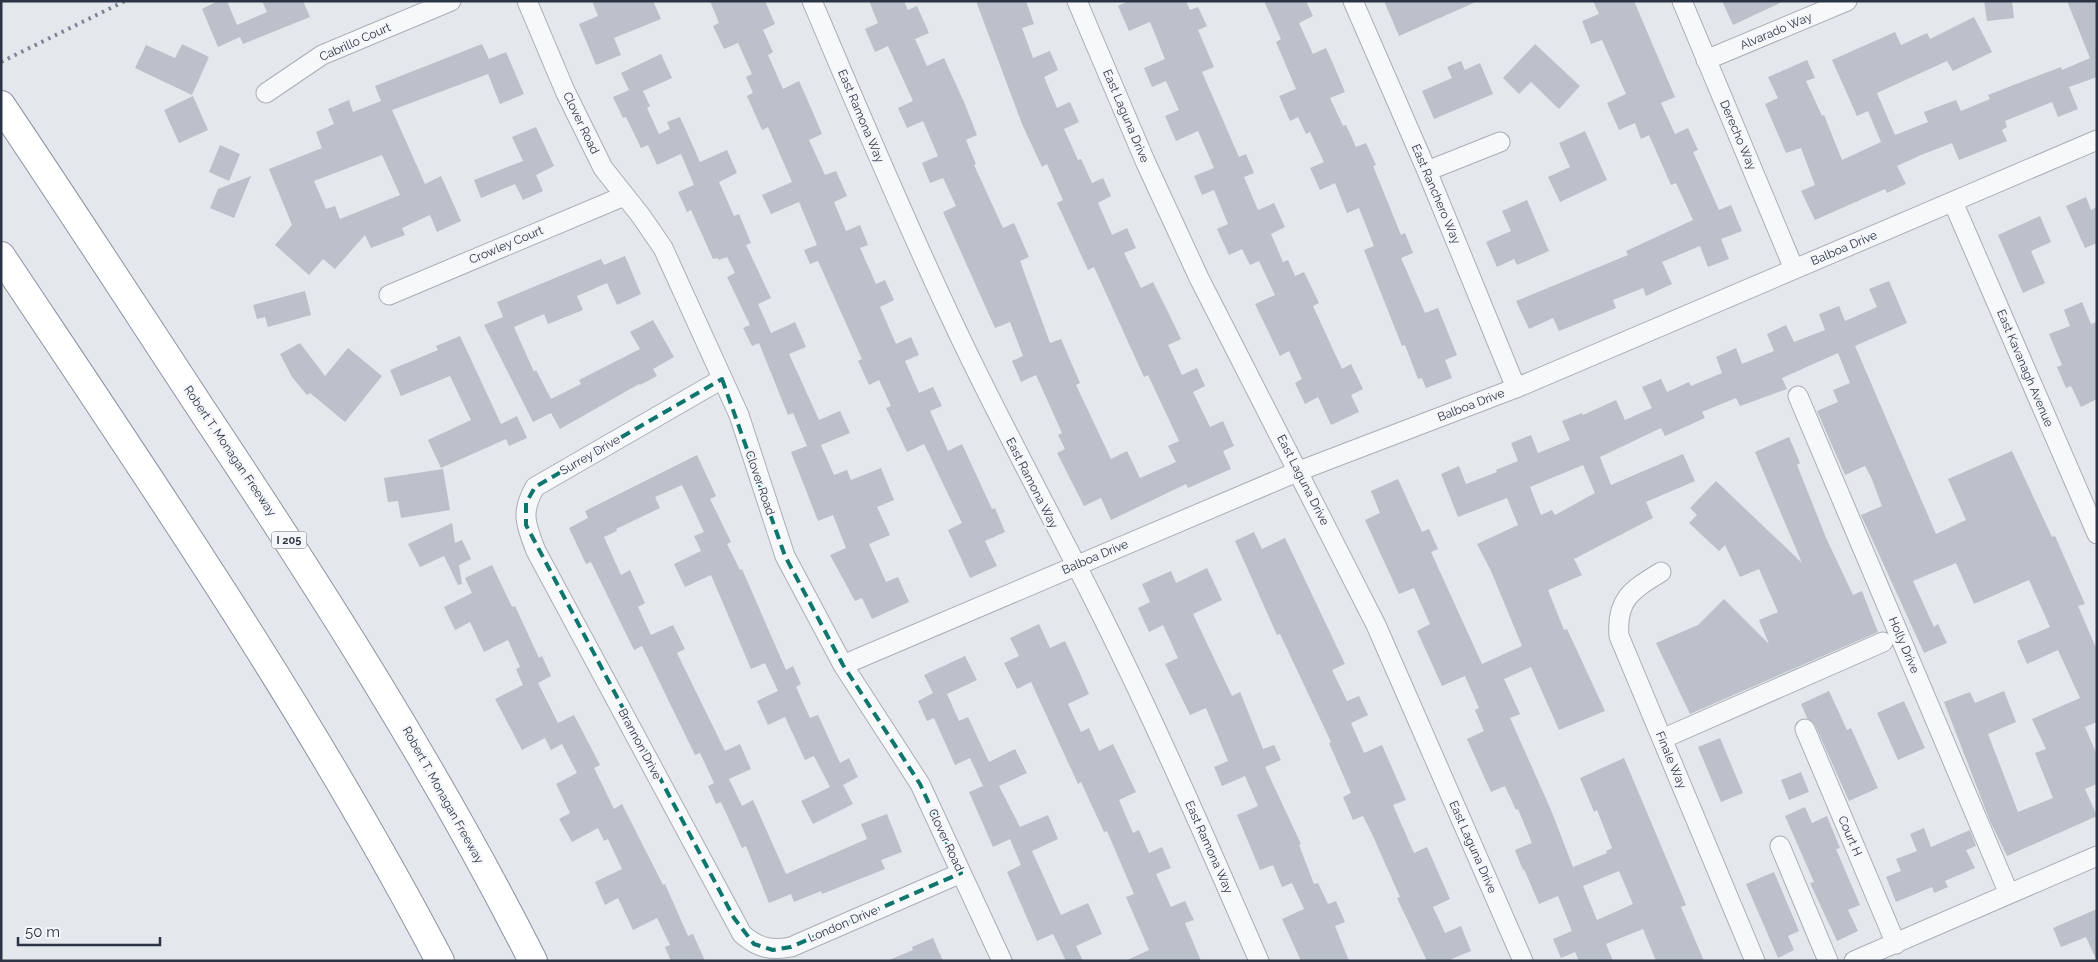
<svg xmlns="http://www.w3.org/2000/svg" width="2098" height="962" font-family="Raleway,sans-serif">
<rect width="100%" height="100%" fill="#e4e7ec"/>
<path fill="#bbc0ca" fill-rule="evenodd" d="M218,1H227L237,25L267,12L262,1H303L310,17L243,44L240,37L218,47L202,9Z
M592,1H653L661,19L614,38L621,55L596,65L579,24L598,16Z
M710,1H765L775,24L763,30L773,52L768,55L783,89L799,81L811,108L822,134L809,140L825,175L836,171L847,196L834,202L846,231L860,225L868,245L860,248L876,284L885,280L894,300L880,307L896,344L911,337L919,355L905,361L919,393L933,387L942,406L930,411L948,451L962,444L992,509L995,508L1005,532L985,541L997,566L970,578L948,530L962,523L924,444L907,452L886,408L891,406L879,380L869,385L858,361L862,359L818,261L810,264L804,250L817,245L799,202L771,214L762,195L792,182L768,127L762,130L747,96L753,93L746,77L752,74L738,43L724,49L713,26L719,23Z
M869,1H904L908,10L917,6L929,33L915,39L927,66L944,58L964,102L977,135L966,140L976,164L974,165L1003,228L1014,223L1029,257L1020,261L1050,343L1061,339L1080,383L1076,385L1111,459L1127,451L1140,478L1176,462L1168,446L1179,441L1148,375L1144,377L1094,267L1088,270L1057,203L1063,200L1047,164L1042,167L1022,124L976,1H1026L1034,24L1022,28L1033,58L1050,51L1058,70L1044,77L1057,108L1070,102L1079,122L1064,129L1078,160L1081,159L1092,183L1103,178L1111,196L1098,203L1112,235L1127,228L1136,248L1124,253L1141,288L1153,282L1169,314L1181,339L1168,345L1182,375L1197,368L1205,386L1193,392L1210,427L1223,421L1234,446L1223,451L1231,469L1188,488L1186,484L1111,520L1101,498L1084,506L1057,453L1065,449L1058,435L1062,433L1036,375L1021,382L1012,361L1023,356L1010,322L995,328L943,212L956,206L943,178L930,183L922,163L938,156L923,121L907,128L898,108L913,101L888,46L875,52L865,29L878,23Z
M1129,1H1186L1190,10L1198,7L1207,26L1198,30L1214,67L1202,72L1239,157L1246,154L1254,173L1244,177L1258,210L1274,203L1285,227L1271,234L1283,262L1288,260L1295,276L1304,272L1319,303L1313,306L1342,369L1351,364L1363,389L1351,395L1359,412L1331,425L1318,397L1305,404L1295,383L1302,379L1289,351L1280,356L1255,304L1275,295L1259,261L1250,265L1242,249L1229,255L1217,229L1228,224L1214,190L1202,195L1194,176L1214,168L1198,131L1176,141L1165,116L1179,110L1166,81L1152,87L1144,68L1165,59L1150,22L1129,31L1118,6Z
M1264,1H1306L1313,16L1299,23L1313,54L1326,48L1334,66L1345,92L1330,98L1343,126L1346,125L1356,147L1366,143L1376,165L1373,166L1401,235L1405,233L1413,253L1401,258L1425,313L1438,308L1457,355L1445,360L1452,378L1426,388L1422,378L1418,379L1405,345L1402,346L1364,250L1374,246L1359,208L1347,213L1335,183L1320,190L1310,168L1324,162L1310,132L1306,134L1298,117L1290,121L1279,96L1296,89L1276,42L1281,39Z
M1384,1H1478L1399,36Z
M1593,1H1634L1675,97L1661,103L1675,134L1688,128L1698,150L1693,152L1719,210L1731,205L1742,231L1721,239L1729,259L1708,267L1700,246L1662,262L1672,284L1646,296L1643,288L1613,300L1616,308L1559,331L1553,318L1529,329L1516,301L1628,255L1626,251L1693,220L1676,183L1671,185L1649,135L1641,139L1635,123L1619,130L1607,103L1626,94L1602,40L1591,44L1582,21L1599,14Z
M1722,1H1784L1733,25Z
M1984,1H2012L2014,18L1987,21Z
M2067,1H2097V77L2069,87L2078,109L2058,117L2052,102L2005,121L2007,127L2002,130L2007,141L1959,160L1952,143L1921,155L1897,166L1906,184L1887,193L1885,189L1815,220L1801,191L1815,185L1801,148L1786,153L1765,104L1778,98L1768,77L1807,60L1815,78L1806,81L1822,116L1824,115L1842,160L1881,142L1868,111L1857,116L1832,60L1895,32L1901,45L1927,33L1930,39L1974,17L1992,52L1953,71L1947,61L1877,93L1895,135L1928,122L1924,112L1956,100L1961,111L1990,99L1988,95L2011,86L2061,67L2062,70L2090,58Z
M182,44L209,57L192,95L135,68L146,45L175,58Z
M482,44L489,59L506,52L524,94L500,104L488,74L392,110L425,184L441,176L461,221L437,232L430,215L402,228L405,235L371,248L365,235L335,269L323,259L309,275L275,245L292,225L269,169L322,148L316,132L334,124L328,109L349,100L353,112L381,101L375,86ZM382,155L400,195L340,219L335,206L326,209L314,181Z
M1535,44L1580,86L1559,109L1531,82L1519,94L1503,78Z
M661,54L672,78L643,91L650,106L647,108L659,134L670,129L667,122L680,117L700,162L727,150L737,173L719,182L734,216L739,214L751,243L746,245L771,298L758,304L771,333L795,322L806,347L789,354L819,420L840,411L850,433L821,445L834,475L847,470L851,480L881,468L894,500L877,507L890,535L869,544L886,582L898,577L909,602L872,619L862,598L855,601L830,555L846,548L833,515L818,521L791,452L807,446L793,413L788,415L759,343L752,346L743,328L750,325L727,277L735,273L727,257L719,260L717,258L713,259L691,210L687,212L678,192L694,185L681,154L657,165L648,145L641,148L626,117L623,118L613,97L629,90L621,73Z
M1461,61L1465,70L1480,63L1493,94L1434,119L1422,91L1452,78L1447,67Z
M193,96L208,130L179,143L164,110Z
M536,127L554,166L536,175L543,191L523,200L515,184L481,198L474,180L523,161L512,137Z
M1585,131L1607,180L1560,202L1548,177L1570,167L1559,143Z
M220,145L240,154L229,181L209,172Z
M251,176L234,218L210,208L218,189Z
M2086,197L2091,210L2097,207V243L2085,248L2066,206Z
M1527,200L1549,251L1517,265L1514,259L1497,267L1486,242L1511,231L1502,211Z
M2040,216L2051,242L2031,251L2045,283L2023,293L1998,235Z
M625,256L641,294L617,305L607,283L577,296L583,310L548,324L544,314L514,327L534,372L536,370L551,399L581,384L579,380L640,349L630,332L653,320L674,357L653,369L657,376L640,385L639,384L560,429L551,413L533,422L484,325L503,317L497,302L601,259L604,265Z
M1889,281L1907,323L1855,346L1936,534L1966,520L1948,479L2012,451L2052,537L2055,536L2085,604L2078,606L2097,650V722L2085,727L2097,755V784L2085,789L2097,816L2007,856L1990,821L1944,702L1970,692L1975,703L2004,691L2016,722L1988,734L2018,812L2053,798L2035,753L2046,749L2032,719L2080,698L2058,650L2027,664L2017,641L2050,627L2029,580L1974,604L1956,563L1913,581L1934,627L1938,624L1947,643L1924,653L1861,515L1882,506L1871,477L1865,466L1845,475L1817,411L1838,402L1833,390L1850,383L1838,353L1782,378L1787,389L1740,406L1736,398L1702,412L1705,418L1665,436L1661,428L1600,457L1611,485L1683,454L1695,481L1646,502L1653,518L1574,559L1582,575L1548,590L1564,630L1567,629L1605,711L1559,730L1531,667L1504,679L1520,714L1510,718L1551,810L1573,867L1607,853L1606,851L1612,848L1597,810L1594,812L1580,778L1624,758L1686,905L1681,907L1704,961H1656L1643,929L1606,944L1613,961H1579L1575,952L1561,958L1553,939L1572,931L1558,896L1539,904L1524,869L1523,870L1515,850L1532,843L1518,809L1516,810L1505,786L1491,792L1467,739L1484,731L1475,710L1479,708L1465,676L1442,686L1417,631L1430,624L1414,588L1399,594L1365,520L1380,513L1371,491L1398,479L1422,532L1429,529L1438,549L1431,552L1482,664L1522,646L1491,571L1477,544L1518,525L1507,498L1458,517L1441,474L1459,466L1466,484L1497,472L1496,470L1518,461L1511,443L1531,435L1538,453L1570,440L1562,421L1582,413L1583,415L1616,400L1625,420L1652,408L1642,387L1661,379L1667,392L1689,382L1691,386L1722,373L1716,357L1736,348L1742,364L1774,351L1767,334L1786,325L1794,342L1825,330L1819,314L1839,306L1845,321L1877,307L1869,289ZM1583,465L1595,493L1555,515L1552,510L1541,515L1530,487ZM1619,871L1633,904L1597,920L1583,886Z
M305,291L311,315L268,327L265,317L257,319L253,305Z
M2082,302L2091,324L2097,322V399L2081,407L2071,386L2066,388L2057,367L2062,365L2049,334L2070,326L2064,310Z
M460,336L501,424L517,416L527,438L509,446L506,439L441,468L428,440L471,420L450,376L401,396L390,370L438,350L436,346Z
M300,343L325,376L348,348L382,376L345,422L310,393L307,395L292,377L280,354Z
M1789,437L1800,463L1797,465L1827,540L1853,595L1862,591L1878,632L1690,714L1656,643L1698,625L1724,599L1769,644L1759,620L1778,612L1759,569L1740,577L1725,545L1719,551L1689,523L1697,515L1690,508L1716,481L1802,563L1755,452Z
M697,455L716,496L710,499L731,542L727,544L740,570L742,569L786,670L793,666L801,684L796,687L810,718L818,715L840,763L849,758L858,777L843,785L853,804L813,824L801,801L830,787L814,756L805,760L785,717L768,725L757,701L778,691L765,663L751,669L711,575L685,587L674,564L701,551L694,536L704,532L682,485L655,497L660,508L616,529L617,531L604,537L621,575L630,570L645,603L638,607L651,635L673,625L685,649L677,653L725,751L740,744L751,769L729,779L742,806L753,800L786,874L867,839L861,824L887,814L902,852L881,860L885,869L822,894L821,891L794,902L791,894L769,903L746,846L742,848L721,802L716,804L708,786L714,783L700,753L695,755L642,646L634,650L591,562L586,564L569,528L588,518L585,511Z
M443,469L450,510L401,518L398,501L388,502L384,478Z
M452,523L455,543L462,540L471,559L459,565L462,584L458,585L444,556L420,567L408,544Z
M1254,532L1262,549L1285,538L1345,664L1332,670L1347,701L1359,696L1368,715L1351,723L1364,753L1382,745L1406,800L1393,805L1414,853L1427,847L1450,899L1433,907L1445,933L1461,926L1471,951L1447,961H1427L1397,898L1400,897L1372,834L1363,816L1353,820L1343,797L1351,793L1329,743L1331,742L1280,634L1277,635L1235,541Z
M492,565L512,607L515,606L539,658L542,656L551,676L538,683L558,723L574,715L600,765L594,768L614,809L622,804L663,885L665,884L688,936L693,934L705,961H671L665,947L670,945L657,918L633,930L618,898L605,905L595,882L622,869L608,839L604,841L598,828L572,842L559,819L570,813L556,784L577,773L562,744L551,750L545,738L522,750L495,699L523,685L516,669L520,667L508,640L484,652L470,622L455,630L444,607L472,593L465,578Z
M1207,568L1222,600L1193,614L1232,696L1240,692L1263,749L1274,745L1281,760L1265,767L1301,844L1299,845L1314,884L1318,883L1328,904L1336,901L1345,922L1335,926L1349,961H1301L1282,919L1304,909L1292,883L1282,887L1273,865L1260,870L1237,815L1258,806L1245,776L1222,786L1214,767L1228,761L1206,708L1190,715L1165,664L1178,658L1163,625L1149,632L1138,608L1150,602L1142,584L1171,571L1176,583Z
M1039,624L1050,648L1065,641L1078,669L1089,694L1068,704L1081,732L1089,728L1099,751L1113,744L1136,792L1119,800L1133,833L1139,830L1149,853L1162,847L1171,868L1156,874L1171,907L1185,901L1194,920L1185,923L1201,961H1125L1149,950L1126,897L1134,894L1107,831L1104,832L1081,782L1078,784L1031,682L1017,689L1004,663L1019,656L1010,638Z
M965,656L977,680L947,694L959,721L968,717L989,762L1015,749L1027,773L999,786L1020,827L1048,815L1058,839L1032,851L1061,915L1088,903L1102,934L1076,946L1083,961H1066L1053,934L1037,941L1007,872L1021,865L1010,839L993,847L969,792L983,786L970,758L955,765L934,718L927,721L918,701L933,693L924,675Z
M1829,691L1847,730L1851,728L1878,788L1849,801L1815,725L1807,718L1801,704Z
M1904,701L1925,748L1898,760L1877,713Z
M1720,738L1743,793L1721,802L1698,747Z
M1801,772L1809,792L1789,800L1781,780Z
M1805,807L1812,823L1827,816L1840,848L1836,849L1860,905L1848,910L1858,931L1837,941L1810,883L1814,882L1785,816Z
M1924,828L1931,847L1970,830L1976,846L1966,850L1975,868L1945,881L1948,887L1934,893L1932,887L1896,902L1886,877L1901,871L1896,859L1917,851L1910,834Z
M1774,872L1799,931L1788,936L1794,950L1778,958L1746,884Z
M2097,909V961L2086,937L2061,947L2053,928Z
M933,938L943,961H887L913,950L912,947Z"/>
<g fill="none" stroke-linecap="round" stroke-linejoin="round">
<defs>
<path id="minor" d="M527,1L565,91L603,168L641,216L663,248L739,415L785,556L843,665L920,784L1002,961
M812,1C857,107 902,214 951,318C995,413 1046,505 1093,598C1153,717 1206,839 1259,961
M1077,1L1145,161L1199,278L1376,625L1523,961
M1353,1L1427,171L1516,388
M1682,1L1794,269
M1706,60L1847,1
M266,93L322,55L451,1
M1427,171L1500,142
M1953,202L2097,534
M389,295L624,196
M722,379L535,487C520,513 526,525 536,551L742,934C758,948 771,951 791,947L961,873
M1798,396L2009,894
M1661,572C1632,590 1616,599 1619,636L1755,961
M843,665L1299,471L1516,388L2097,140
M1805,729L1896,944
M1662,739L1883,642
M1780,846L1828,961
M1854,961L2097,856"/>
<path id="highway" d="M1,105C69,206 135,308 202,410C321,589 436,769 533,961
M1,256C155,487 311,715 440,961"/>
</defs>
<use href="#minor" stroke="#a9aeb7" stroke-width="21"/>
<use href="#highway" stroke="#8b94a3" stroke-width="30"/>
<use href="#minor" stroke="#f7f8fa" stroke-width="19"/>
<use href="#highway" stroke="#fff" stroke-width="28"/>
<path stroke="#7d8696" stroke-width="4" stroke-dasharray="2.5 5" stroke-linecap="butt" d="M1,62L125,1"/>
</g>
<path fill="none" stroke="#0f766e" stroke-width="4" stroke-dasharray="10 6" stroke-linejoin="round" d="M722,379L785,556L843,665L920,784L961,873L791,947L773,950L754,944L734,918L526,525V503L535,487Z"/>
<g text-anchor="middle" stroke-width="4.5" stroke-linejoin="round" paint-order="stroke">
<rect fill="#f4f6f9" stroke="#676e7b" stroke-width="1" x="271.5" y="531.5" width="35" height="17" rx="4"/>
<g font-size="11" font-weight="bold" fill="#2b3445">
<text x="289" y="544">I 205</text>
</g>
<g font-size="12" fill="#2b3445" stroke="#f4f6f9">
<text transform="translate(1776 31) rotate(-23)" y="4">Alvarado Way</text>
<text transform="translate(355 42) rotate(-24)" y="4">Cabrillo Court</text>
<text transform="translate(861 116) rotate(67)" y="4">East Ramona Way</text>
<text transform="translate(1126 116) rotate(67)" y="4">East Laguna Drive</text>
<text transform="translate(581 123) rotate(64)" y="4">Clover Road</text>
<text transform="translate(1738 135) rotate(67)" y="4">Derecho Way</text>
<text transform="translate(1436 194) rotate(67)" y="4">East Ranchero Way</text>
<text transform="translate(506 245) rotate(-23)" y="4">Crowley Court</text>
<text transform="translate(1844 248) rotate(-23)" y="4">Balboa Drive</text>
<text transform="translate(2025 368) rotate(67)" y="4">East Kavanagh Avenue</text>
<text transform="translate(1471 405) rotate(-21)" y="4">Balboa Drive</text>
<text transform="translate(230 451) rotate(56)" y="4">Robert T. Monagan Freeway</text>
<text transform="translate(590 455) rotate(-30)" y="4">Surrey Drive</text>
<text transform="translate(1303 480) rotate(63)" y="4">East Laguna Drive</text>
<text transform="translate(760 483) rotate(71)" y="4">Clover Road</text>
<text transform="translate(1032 483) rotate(63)" y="4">East Ramona Way</text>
<text transform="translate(1095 557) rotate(-23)" y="4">Balboa Drive</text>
<text transform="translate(1904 645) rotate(67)" y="4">Holly Drive</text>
<text transform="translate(640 744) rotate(62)" y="4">Brannon Drive</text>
<text transform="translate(1671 760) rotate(67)" y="4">Finale Way</text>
<text transform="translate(443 795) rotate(61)" y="4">Robert T. Monagan Freeway</text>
<text transform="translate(1850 836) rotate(67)" y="4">Court H</text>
<text transform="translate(946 840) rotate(65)" y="4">Clover Road</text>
<text transform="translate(1209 847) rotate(66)" y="4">East Ramona Way</text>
<text transform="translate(1473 847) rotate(66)" y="4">East Laguna Drive</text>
<text transform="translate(843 924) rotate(-23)" y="4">London Drive</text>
</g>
</g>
<rect width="2098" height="962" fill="none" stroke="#2b3445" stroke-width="5"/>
<path d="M18 937v8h142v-8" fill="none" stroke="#2b3445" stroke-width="2.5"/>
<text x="25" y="937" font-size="15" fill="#2b3445" stroke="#f4f6f9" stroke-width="4" paint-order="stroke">50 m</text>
</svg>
